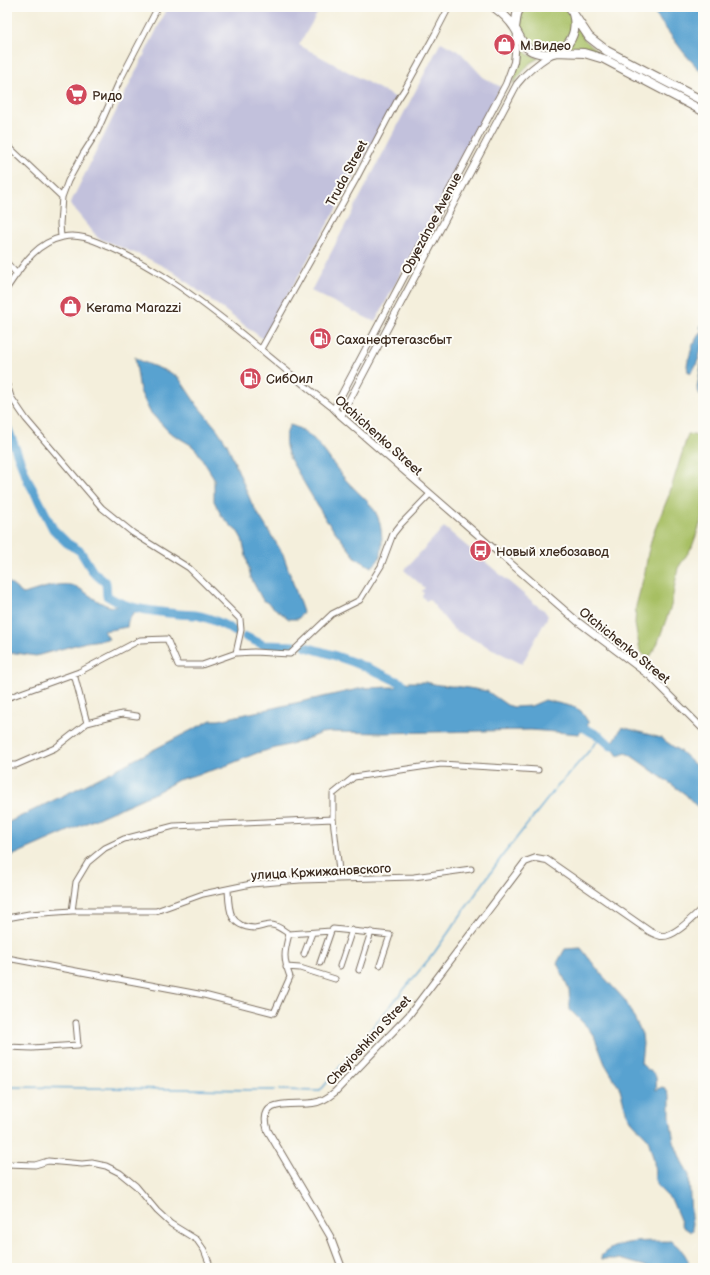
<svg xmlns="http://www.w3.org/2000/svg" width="710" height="1275" font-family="'Balsamiq Sans',sans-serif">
<rect width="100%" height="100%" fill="#fdfcf7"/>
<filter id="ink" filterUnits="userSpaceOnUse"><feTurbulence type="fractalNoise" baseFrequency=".025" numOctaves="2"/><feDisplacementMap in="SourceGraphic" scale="8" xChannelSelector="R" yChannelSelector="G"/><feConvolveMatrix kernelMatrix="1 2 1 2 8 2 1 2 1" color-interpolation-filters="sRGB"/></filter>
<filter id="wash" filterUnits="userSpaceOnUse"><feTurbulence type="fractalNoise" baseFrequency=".012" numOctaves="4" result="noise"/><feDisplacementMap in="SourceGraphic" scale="16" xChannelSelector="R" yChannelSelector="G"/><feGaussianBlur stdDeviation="0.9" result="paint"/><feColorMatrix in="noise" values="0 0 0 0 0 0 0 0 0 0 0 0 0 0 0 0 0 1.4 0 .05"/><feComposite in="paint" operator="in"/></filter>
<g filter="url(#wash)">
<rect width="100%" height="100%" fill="#f4efdc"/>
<path fill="#c2c1dc" d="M168,7H321L299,45L398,99L263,339L172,271L147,258L98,238L70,204Z
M441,42L461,53L484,78L501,87L375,322L311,291Z
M444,527L540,608L544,610L548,616L522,664L453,629L429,599L426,601L422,596L424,593L422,591L425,588L404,570Z"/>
<path fill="#a7bf64" stroke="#717441" d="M526,7H565C592,38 532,70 521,30C519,22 520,13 526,7Z
M578,25L584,39L599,53L579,49H565Z
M520,46L527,54L539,58L530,63L513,84L519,56Z
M688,434L703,437V516L692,547L678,568L671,606L657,645L650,657H646L640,651L635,624L636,606L645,572L648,553L653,534L669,495Z"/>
<path fill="#58a2d0" stroke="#4a6677" d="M655,7H697L703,13V74L684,53L652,10Z
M701,325H703C703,339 701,364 690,373L689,371L688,372L687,365L693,344L696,342L695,341L700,332L703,331L700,328Z
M703,355V392L700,395L697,388Z
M135,357L141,361L171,373L179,378L197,405L217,429L227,444L252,504L283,554L303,612L298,619H289L262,599L251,578L242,539L238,532L232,527L221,515L214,501V478L197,451L191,445L169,432L150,412L140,391Z
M290,425C317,432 329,461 346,480C368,504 382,507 382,544C382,554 380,561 371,567L356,558L326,520L290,459C285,445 283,439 290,425Z
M7,581L23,594C39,590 61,580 77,587C88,593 96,602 109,606C122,609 124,599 137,609L128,621L127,627L104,631L109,639L86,642L36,656L16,653L7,654Z
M409,682H425L439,685L462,687L487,691L507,705L514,707L531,706L545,700L574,707L581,711L589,723L579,734L531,730L385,733L332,732L321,733L299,742L257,753L223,767L178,780L157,792L7,858V823L97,779L211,720H219L363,688L394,687Z
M622,727L661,738L681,752L703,772V813L685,794L633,757L626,753L618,756L611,746Z
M581,948L602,975L625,1000L642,1034L643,1044L641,1063C652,1077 658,1067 656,1090L662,1087L665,1088L670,1096V1117L674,1142L682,1162L689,1174L691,1218L693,1230L691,1232L683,1227L672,1201L657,1186L655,1180L654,1161L648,1139L632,1122L626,1111L620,1089L605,1064L594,1036L587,1027L570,1010L569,989L557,963L565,949Z
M671,1241C681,1248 688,1256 690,1268H652L620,1259H602L601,1256C618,1238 648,1242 671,1241Z"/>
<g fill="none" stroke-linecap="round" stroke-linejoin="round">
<path stroke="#58a2d0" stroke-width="1.5" d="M7,1087L275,1090
M279,1090L320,1091L434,953L503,855L557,787L589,751L601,737"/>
<path stroke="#58a2d0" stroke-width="9" d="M7,427L28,481L36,495L53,529L67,543L80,551L93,572L106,583L107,596C129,610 153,611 178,614C185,615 193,614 200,616C213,619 225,625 236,632
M246,637L264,645L294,646
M306,647C341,656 371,668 403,684
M584,728L601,737L611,746L623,745"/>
</g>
</g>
<g filter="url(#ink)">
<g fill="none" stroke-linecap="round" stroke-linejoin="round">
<defs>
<path id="minor" d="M7,145L62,197
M61,237L60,224L62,197L68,181L83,154L97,132L119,82L158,7
M7,263L17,274
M7,288C22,266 35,243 63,237C79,233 95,241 109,247C159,269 194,296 236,329C269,356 301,383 334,409
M261,349L355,181L397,101L406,87L435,34L449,7
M7,384L11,397L26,419L102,508L133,533L189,568L240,619L241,630L236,653
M74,674L87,723
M7,698L79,672L140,640L167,639L178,665H202L236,653L254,652L290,654L332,614L360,600L381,566L393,534L401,524L430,494
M7,765H16L55,748L87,723L122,714L137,716
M333,819V794L354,777L441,764L538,770
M72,911L76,882L88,862L105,848L124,839L174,826L333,819L340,879
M7,918L29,914L72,911H156L203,894L251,884L300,880L414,877L471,869
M289,934L331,931L333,929L390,935L380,965
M304,954L312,933
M7,958L204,995L274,1013L290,977C283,958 284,953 289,934C284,931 279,926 272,925C266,924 260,928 254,928C228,926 229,909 228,889
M320,963L331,931
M340,966L352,930
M286,967L300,968L335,979
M359,970L371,932
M7,1047L32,1048L78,1045L76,1023
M7,1164L35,1165L48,1161L82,1164L92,1163L106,1166L120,1173L136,1186L157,1211L171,1224L197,1240L204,1250L211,1268"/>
<path id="tertiary" d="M517,34L514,62L506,84L334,409L341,416L577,621L650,676L703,729
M341,416L517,84C527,71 538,63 552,54
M342,1268L330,1236L268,1131C256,1096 293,1106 313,1103C322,1102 329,1097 335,1092L409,1015L525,862L536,858L547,860L649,931C653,933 657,935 661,936C674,938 694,916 703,908"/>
<path id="primary" d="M494,7C502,13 509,19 514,27C521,37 522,48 535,52C564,62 584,32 570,7
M575,16L589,37L607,51L703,101
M515,28L517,14L520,7
M555,52L584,53L604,59L703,111"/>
</defs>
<use href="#minor" stroke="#7c6f60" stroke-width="7"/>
<use href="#tertiary" stroke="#7c6f60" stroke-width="8"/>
<use href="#primary" stroke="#7c6f60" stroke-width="10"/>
<use href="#minor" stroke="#fff" stroke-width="5"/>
<use href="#tertiary" stroke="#fff" stroke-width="6"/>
<use href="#primary" stroke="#fff" stroke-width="8"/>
</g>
</g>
<defs>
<symbol id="shop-disc" viewBox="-11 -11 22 22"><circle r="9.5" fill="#d1495b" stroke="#fdfcf7"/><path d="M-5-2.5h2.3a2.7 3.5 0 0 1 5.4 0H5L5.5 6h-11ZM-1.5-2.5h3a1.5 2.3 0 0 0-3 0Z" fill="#fff"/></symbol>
<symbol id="supermarket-disc" viewBox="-11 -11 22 22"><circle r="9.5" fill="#d1495b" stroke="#fdfcf7"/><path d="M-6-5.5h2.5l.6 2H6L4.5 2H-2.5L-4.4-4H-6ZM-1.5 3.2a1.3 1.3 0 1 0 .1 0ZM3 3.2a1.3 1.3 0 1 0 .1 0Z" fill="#fff"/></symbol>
<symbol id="fuel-disc" viewBox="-11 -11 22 22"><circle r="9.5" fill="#d1495b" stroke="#fdfcf7"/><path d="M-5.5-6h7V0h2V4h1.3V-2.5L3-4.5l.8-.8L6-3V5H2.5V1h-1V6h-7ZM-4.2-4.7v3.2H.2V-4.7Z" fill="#fff"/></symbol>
<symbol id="bus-disc" viewBox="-11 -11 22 22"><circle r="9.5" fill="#d1495b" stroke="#fdfcf7"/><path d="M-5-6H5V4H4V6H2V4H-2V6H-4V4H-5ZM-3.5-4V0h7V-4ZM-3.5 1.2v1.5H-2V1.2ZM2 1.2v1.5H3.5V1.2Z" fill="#fff"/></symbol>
</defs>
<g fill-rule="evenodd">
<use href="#shop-disc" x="492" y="32" width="25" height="25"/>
<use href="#supermarket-disc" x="64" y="82" width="25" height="25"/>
<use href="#shop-disc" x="58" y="294" width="25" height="25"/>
<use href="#fuel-disc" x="308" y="326" width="25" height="25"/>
<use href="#fuel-disc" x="238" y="366" width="25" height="25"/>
<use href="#bus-disc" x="468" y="538" width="25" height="25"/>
</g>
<g text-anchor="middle" stroke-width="4" stroke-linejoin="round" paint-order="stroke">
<g font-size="13" fill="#3b2a1e" stroke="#fdfcf7" text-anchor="start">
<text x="520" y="50">М.Видео</text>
<text x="92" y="100">Ридо</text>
<text x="86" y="312">Kerama Marazzi</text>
<text x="336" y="344">Саханефтегазсбыт</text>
<text x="266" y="383">СибОил</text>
<text x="496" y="556">Новый хлебозавод</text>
</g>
<g font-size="13" fill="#3b2a1e" stroke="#fdfcf7">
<text transform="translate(346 173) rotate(-62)" y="5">Truda Street</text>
<text transform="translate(431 223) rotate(-62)" y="5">Obyezdnoe Avenue</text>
<text transform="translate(379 435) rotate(42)" y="5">Otchichenko Street</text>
<text transform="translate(625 645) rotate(39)" y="5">Otchichenko Street</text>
<text transform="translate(321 871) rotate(-3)" y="5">улица Кржижановского</text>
<text transform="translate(368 1040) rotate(-47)" y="5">Cheyioshkina Street</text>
</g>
</g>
<rect width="710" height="1275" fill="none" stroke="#fdfcf7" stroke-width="24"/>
</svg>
